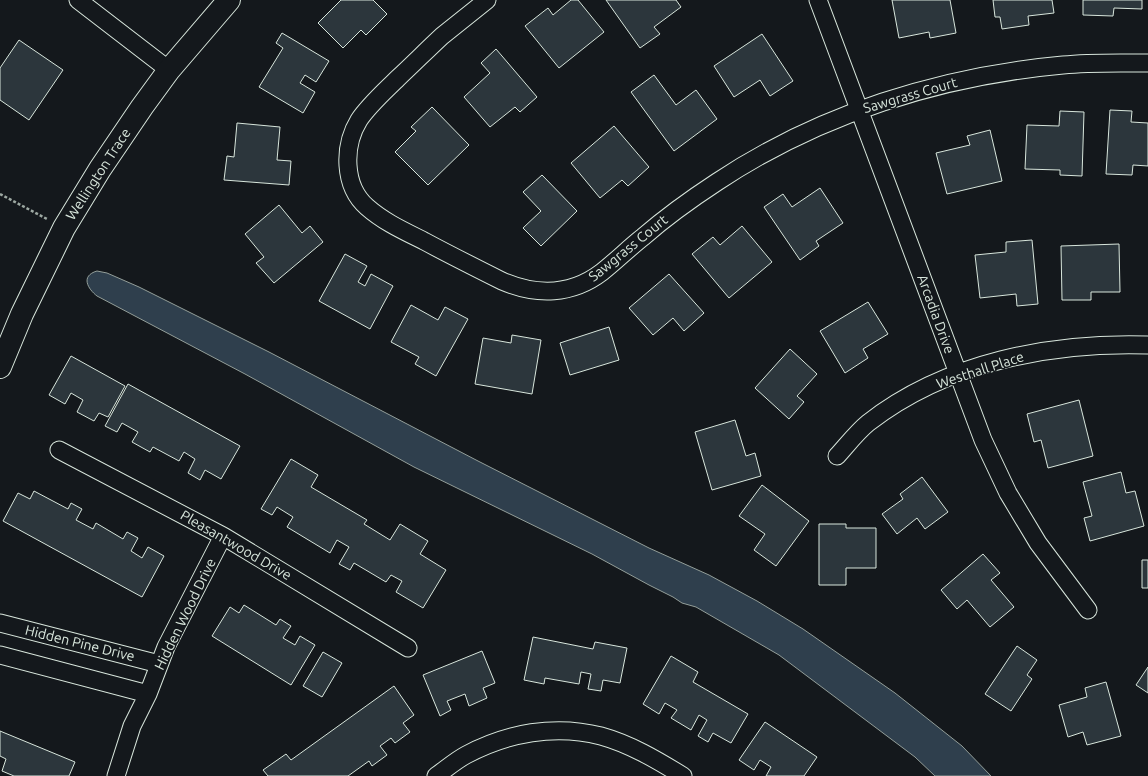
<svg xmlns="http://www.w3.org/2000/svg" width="1148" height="776" font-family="Ubuntu,sans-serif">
<rect width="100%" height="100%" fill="#14181c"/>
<path fill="#2f3f4d" stroke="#939e99" d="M97,271L107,273L139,287L269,352L478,461L649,548L709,575L757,601L803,629L895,693L962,746L991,776H935L915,757L779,655L696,607L682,603L673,597L649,585L592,554L414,467L245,374L97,296C88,289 80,276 97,271Z"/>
<path fill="#2c363c" stroke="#d8e6dc" d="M341,0H373L387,14L366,35L361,30L343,48L318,23Z
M571,0H578L604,32L559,68L525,26L548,8L553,15Z
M606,0H676L681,7L654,27L660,34L640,48Z
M892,0H950L956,33L930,38L929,32L899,38Z
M993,0H1052L1054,13L1028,16L1029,25L1002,29L1000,17H995Z
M1083,0H1142V9L1114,8L1113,16L1083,15Z
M282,33L329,61L316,82L305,75L300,83L315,92L303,113L259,87L283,48L276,43Z
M762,34L793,81L770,96L760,80L734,97L714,66Z
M19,40L63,70L29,120L0,100V68Z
M496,49L537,97L520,112L515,107L490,127L464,97L490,73L481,63Z
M654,75L676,105L696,90L717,119L674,151L631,92Z
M432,107L469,145L428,185L395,152L416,131L411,127Z
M1110,110L1132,111L1131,122L1148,123V166L1133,165L1132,175L1106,174Z
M1060,111L1084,112L1082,176L1060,175V170L1025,169L1027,125L1059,126Z
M237,123L280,127L277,160L291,161L289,185L224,180L227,156L234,157Z
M614,126L649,167L628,186L622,180L600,198L571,163Z
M990,130L1002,181L947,194L936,153L970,145L967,136Z
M542,175L577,211L541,246L523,228L541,211L523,192Z
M820,188L843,223L816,241L819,246L800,260L764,207L783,194L792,207Z
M279,205L302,233L310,226L323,242L274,283L256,263L264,257L245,234Z
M742,226L772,262L729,298L692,254L713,237L720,245Z
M1032,240L1038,304L1017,306L1016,294L980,298L975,255L1006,252V242Z
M1119,244L1120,292H1091V300H1062L1061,246Z
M345,254L367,266L358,282L365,286L371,274L393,286L370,329L319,301Z
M669,274L704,313L684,331L673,318L653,335L629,308Z
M868,302L888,334L863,349L868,358L845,373L820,331Z
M411,305L438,320L445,307L468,319L436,376L415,364L419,357L391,342Z
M609,327L619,360L570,375L560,343Z
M512,335L541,340L532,394L475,384L483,338L511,343Z
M790,349L817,374L797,396L804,402L789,419L755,388Z
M71,356L125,386L108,417L99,413L94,421L77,412L83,400L71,393L65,404L49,395Z
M128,384L240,446L221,479L205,470L200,480L188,473L195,459L184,452L179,461L153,447L150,452L132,442L138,432L122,423L117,432L105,426Z
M1079,400L1093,456L1048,468L1041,440L1034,442L1027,414Z
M735,420L746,456L755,453L761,476L712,490L695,432Z
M291,459L318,475L311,487L367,520L364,524L390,540L400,524L428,541L420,554L446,570L423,608L396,592L402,581L391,575L386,582L354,563L350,570L339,564L349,547L337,540L330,553L287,527L293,517L277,507L272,515L261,509Z
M1121,472L1126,493L1135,491L1144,526L1090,541L1084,518L1092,516L1083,482Z
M922,477L948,512L925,529L917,518L897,534L882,514L903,499L900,494Z
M762,485L809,521L776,566L754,550L765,534L739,516Z
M34,491L68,509L71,503L82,509L76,520L93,529L96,523L123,539L127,532L138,538L131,551L142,558L148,547L164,556L142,597L3,521L18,493L30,499Z
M819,524H846V528H876V568H846V585H819Z
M983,554L1000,573L991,580L1014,607L990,627L967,600L957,609L941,590Z
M1142,560H1148V588H1142Z
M244,605L276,625L280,619L291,626L283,638L295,645L300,636L315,645L291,685L212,636L230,607L239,613Z
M533,637L593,649L595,642L627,648L620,683L603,680L601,691L588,689L591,674L581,672L579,684L545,678L544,684L524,680Z
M1017,646L1037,660L1027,675L1032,679L1011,711L985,694Z
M482,651L495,683L483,688L487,698L469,706L465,694L447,701L451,710L440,716L423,675Z
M323,652L342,663L322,697L303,686Z
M671,656L698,672L693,682L748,714L731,743L713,733L708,742L698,736L707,720L699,715L691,730L671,718L677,710L665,703L659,714L643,704Z
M1148,667V693L1136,685Z
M1106,682L1121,736L1087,745L1083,732L1068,737L1059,705L1087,697L1085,688Z
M394,686L414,715L403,723L410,732L395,743L391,738L380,746L387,755L372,766L369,761L348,776H268L263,770L286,754L291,760Z
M765,722L817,757L804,776H766L771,767L760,760L754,770L739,760Z
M0,731L75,762L69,776H14L2,771L6,759L0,756Z"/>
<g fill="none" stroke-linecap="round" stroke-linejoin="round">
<defs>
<path id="street" d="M78,0L169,70
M487,0C472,12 457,24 442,36C427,50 413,64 398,78C385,91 369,105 359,120C343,146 343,186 367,207C384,222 404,231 424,241C450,255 476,268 502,281C537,296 572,295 602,272C616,261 629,248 643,237C666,217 691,199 717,182C819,114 941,76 1063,65C1091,62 1120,63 1148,63
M818,0L983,440L1008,493L1038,543L1088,610
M59,450L223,536L408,648
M837,456C847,445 857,432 868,423C946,362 1051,342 1148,345
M0,623L159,664
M0,655L148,694
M116,776L132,726L148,694L166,647L223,536
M436,776C446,769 455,761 466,755C507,733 555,724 601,736C630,744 657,760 683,776"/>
<path id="secondary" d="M0,367L22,314L64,228L100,169L142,107L169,70L229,0"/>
</defs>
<use href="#street" stroke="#d8e6dc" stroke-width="19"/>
<use href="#secondary" stroke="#d8e6dc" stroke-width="24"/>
<path stroke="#9da8a2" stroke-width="2.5" stroke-dasharray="3 2" stroke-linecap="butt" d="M0,194L47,219"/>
<use href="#street" stroke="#14181c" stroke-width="17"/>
<use href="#secondary" stroke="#14181c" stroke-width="22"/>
</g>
<g text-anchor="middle" stroke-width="3" stroke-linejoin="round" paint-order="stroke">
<g font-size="14" fill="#d8e6dc" stroke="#14181c">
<text transform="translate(910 95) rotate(-16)" y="5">Sawgrass Court</text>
<text transform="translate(98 174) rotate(-57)" y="5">Wellington Trace</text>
<text transform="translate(628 248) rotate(-39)" y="5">Sawgrass Court</text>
<text transform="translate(936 314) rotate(70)" y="5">Arcadia Drive</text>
<text transform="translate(980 370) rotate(-18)" y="5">Westhall Place</text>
<text transform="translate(236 545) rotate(30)" y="5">Pleasantwood Drive</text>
<text transform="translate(185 614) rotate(-64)" y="5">Hidden Wood Drive</text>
<text transform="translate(80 643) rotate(14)" y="5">Hidden Pine Drive</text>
</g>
</g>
</svg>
